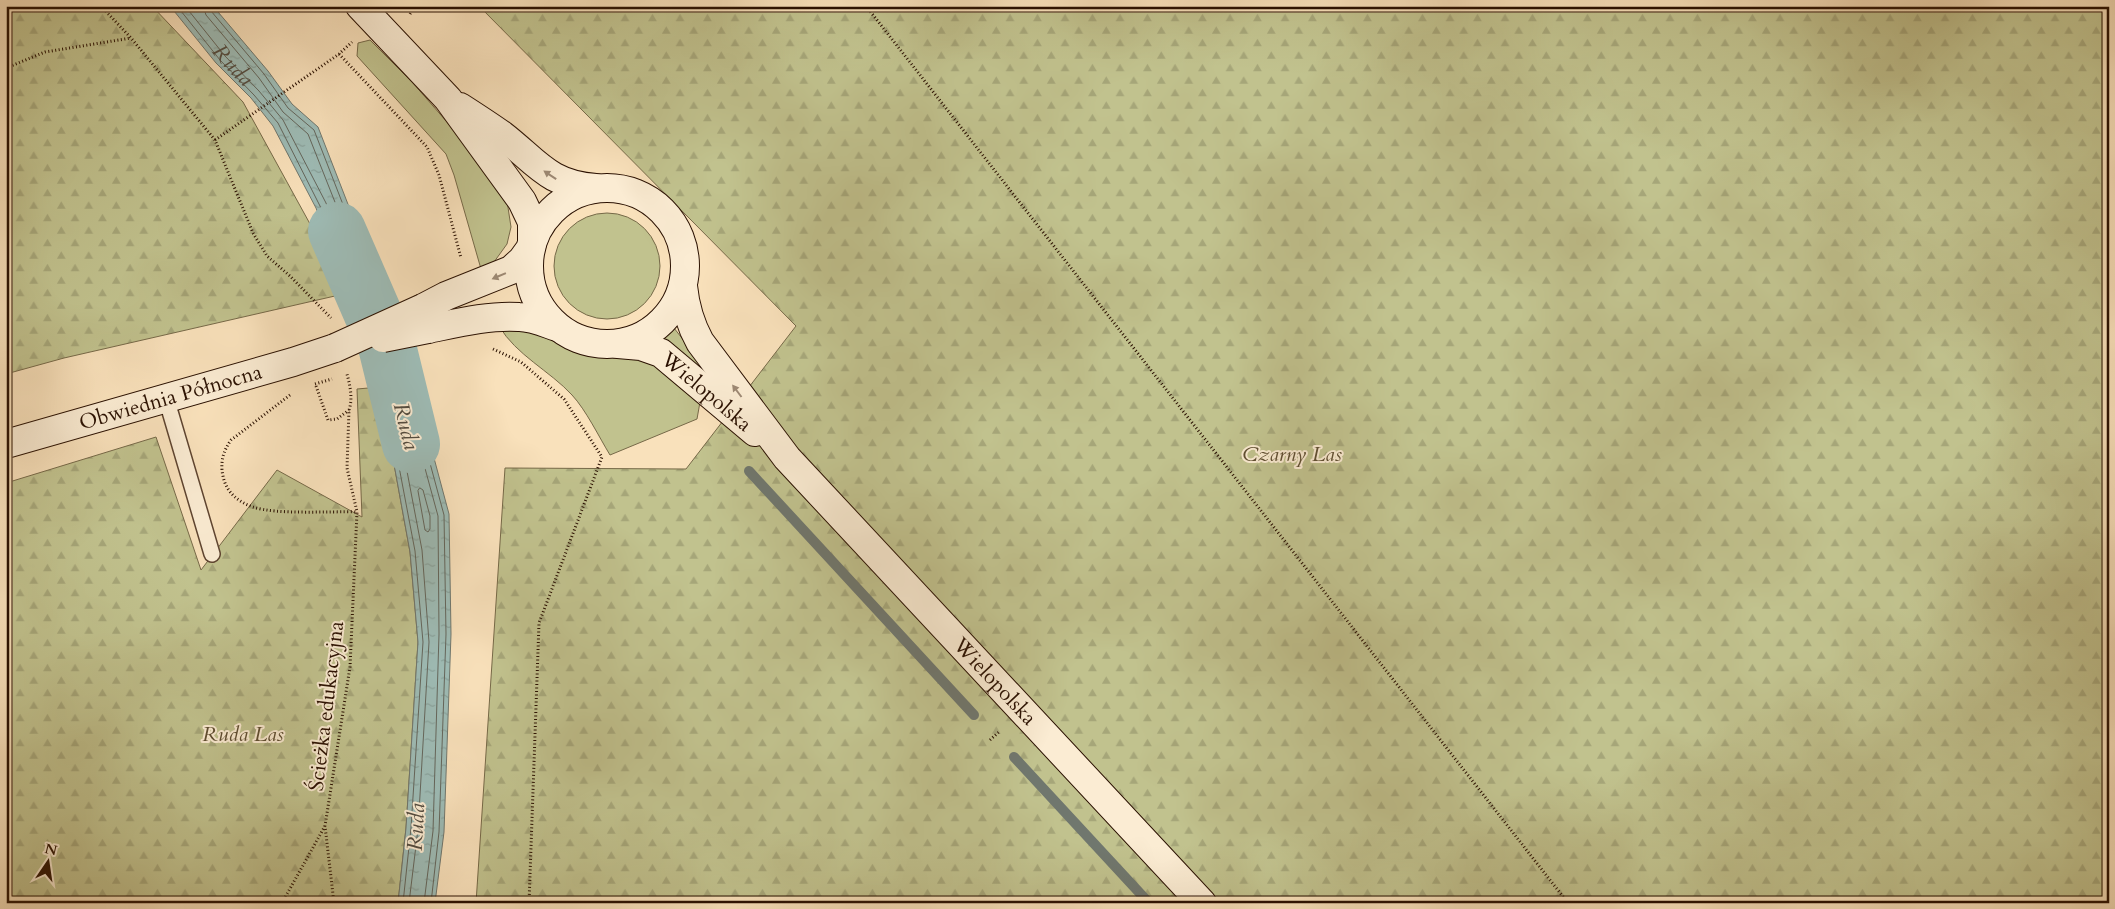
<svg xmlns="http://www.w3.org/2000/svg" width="2115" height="909" font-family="Cardo,serif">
<defs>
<pattern id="forest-firs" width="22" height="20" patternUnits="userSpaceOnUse" patternTransform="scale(1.25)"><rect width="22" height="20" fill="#c1c28e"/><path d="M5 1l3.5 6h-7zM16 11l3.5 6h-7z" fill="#a6a679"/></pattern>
<pattern id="water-ripples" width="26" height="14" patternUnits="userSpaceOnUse" patternTransform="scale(1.25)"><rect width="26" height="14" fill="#9ebcb6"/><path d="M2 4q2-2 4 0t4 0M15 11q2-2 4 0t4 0" fill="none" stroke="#88a19b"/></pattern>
</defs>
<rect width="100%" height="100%" fill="#f9e1bb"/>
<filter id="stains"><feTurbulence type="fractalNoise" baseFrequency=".004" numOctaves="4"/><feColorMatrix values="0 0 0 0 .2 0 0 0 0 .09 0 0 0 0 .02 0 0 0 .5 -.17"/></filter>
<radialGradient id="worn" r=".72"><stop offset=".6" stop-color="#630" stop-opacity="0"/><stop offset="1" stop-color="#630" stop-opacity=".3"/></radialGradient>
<path fill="#c1c28e" stroke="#766948" d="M370,40L413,83L453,129L507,201L511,227L507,244L494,262L481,269L454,175L446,154L357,56L358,43Z
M554 266a53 53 0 1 1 106 0a53 53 0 1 1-106 0Z
M499,326H517L593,355L606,357L626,356L649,362L659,367L700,402L697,419L610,455C599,437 586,410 572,395C550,371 516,355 499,326Z
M674,328L706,369L707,373H703L663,339Z"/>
<path fill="url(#forest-firs)" stroke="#766948" d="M6,6H152L243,102L348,293L64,358L6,374Z
M479,6H2109V903H476L505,468L686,469L796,326Z
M380,387L410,552L418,642L406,828L398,903H6V483L156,437L201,570L277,470L362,517L357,389Z"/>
<path fill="url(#water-ripples)" stroke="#70776e" d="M170,6H213L268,71L292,104L318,127L384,297L354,309L316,208L273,126L251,98L216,63Z
M405,364L419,402L449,514L451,634L444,832L435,903H398L406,828L418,642L410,552L380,387L375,371Z"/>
<path fill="#f9e1bb" d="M405,362L410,369L375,379L374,369Z"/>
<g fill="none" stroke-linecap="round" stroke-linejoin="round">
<g stroke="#64665c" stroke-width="1">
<path d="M177,6L220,60L254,95L278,123L320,206L356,300L359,301L375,295L377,292L314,130L288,108L264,74L211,11L209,6"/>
<path id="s1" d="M185,6L225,56L259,91L283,120L326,203L360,292L362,293L367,291L369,288L308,134L283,112L259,78L206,15L203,6"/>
<path d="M420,488L423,490L430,516V529L428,532L425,530L418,491Z"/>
<path d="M403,903L411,828L423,642L415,551L382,377L384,374L400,371L403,372L414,404L444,515L446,634L439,832L431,903"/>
<path d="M409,903L418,829L429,642L422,550L390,382L391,379L396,378L399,379L408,406L438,516L439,634L433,831L424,903"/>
</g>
<path stroke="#70776e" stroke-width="10" d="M749,471L974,715
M1014,757L1149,903"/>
<path stroke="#9ebcb6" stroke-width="58" d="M337,231L387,346L411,444"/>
<defs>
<path id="service" d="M166,398L212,554"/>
<g id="secondary">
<path d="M360,6L448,99L522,201L532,222V243L530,249L522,260L511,270L446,296L423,308"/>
<path d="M460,107C474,116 488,125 502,135C536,161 548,185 596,188"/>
<circle cx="607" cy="266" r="78"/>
<path id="s2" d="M683,286C685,306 690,324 700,342L787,458L1202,903"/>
<path d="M428,329C457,323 489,315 519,317C532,317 545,323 557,327"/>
<path id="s3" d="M618,344L641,346L661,353L755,432"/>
<path id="s4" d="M6,444L293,362L335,348"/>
</g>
</defs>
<use href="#service" stroke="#5e4430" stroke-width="18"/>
<use href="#secondary" stroke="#2a1001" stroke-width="30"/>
<path stroke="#2a1001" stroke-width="3" stroke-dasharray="1 2.5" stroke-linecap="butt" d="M101,6L131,38L215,140L253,233L267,256L290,276L331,318
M866,6L1568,903
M410,14L415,6
M339,54L427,147L439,175L461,258
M6,68L45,52L131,38
M215,140L339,54L352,42
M493,349L521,362L564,399L602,457L539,623L529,903
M316,386L328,420L337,419L349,410
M290,395L231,440C223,451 220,463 223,476C226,492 238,502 253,507C277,515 330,511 357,512
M990,740L1000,731
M282,903L325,826
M334,903L325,826L350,667L357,512L347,468L349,410C353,399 350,385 347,374"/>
<use href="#service" stroke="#fbecd3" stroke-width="15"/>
<use href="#secondary" stroke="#fbecd3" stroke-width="28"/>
<defs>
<path id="secondary-bridge" d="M383,338L428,329
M335,348L423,308"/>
</defs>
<use href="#secondary-bridge" stroke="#2a1001" stroke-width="30" stroke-linecap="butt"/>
<path stroke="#2a1001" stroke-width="3" stroke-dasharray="1 2.5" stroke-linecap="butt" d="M315,384L332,379"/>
<use href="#secondary-bridge" stroke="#fbecd3" stroke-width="28"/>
</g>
<defs><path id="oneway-solid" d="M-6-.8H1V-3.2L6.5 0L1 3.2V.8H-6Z" transform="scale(1.25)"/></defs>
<g fill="#9d8974">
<use href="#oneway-solid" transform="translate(550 175) rotate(-146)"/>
<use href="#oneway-solid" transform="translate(499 276) rotate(157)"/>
<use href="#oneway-solid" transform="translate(737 391) rotate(-127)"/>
</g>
<g text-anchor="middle" stroke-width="4" stroke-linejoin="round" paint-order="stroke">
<g font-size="21" fill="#2a1001" stroke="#fbecd3">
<text dy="7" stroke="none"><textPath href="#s3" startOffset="104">Wielopolska</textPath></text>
<text dy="7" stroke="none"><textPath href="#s4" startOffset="171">Obwiednia Północna</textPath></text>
<text dy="7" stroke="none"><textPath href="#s2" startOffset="509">Wielopolska</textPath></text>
<text transform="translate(326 706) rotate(-83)" y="7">Ścieżka edukacyjna</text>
</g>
<g font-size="21" font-style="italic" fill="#5f4e32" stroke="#fbecd3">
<text x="1292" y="461">Czarny Las</text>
<text x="243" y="741">Ruda Las</text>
</g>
<g font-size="22" font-style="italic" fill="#534c40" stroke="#fbecd3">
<text dy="8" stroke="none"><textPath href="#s1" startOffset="76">Ruda</textPath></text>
<text transform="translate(407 426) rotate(76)" y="8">Ruda</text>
<text transform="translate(415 827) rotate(-87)" y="8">Ruda</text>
</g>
</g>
<rect width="2115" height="909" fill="none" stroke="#f9e1bb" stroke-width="25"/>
<rect x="8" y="8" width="2100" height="894" fill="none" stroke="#2a1001" stroke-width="2.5"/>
<rect x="12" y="12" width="2090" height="884" fill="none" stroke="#2a1001"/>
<g transform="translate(48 862) rotate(13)" stroke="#fbecd3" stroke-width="4" paint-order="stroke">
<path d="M0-4L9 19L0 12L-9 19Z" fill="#2a1001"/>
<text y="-8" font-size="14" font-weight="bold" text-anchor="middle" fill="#2a1001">N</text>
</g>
<rect width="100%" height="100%" filter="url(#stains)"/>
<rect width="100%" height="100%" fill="url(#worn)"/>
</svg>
